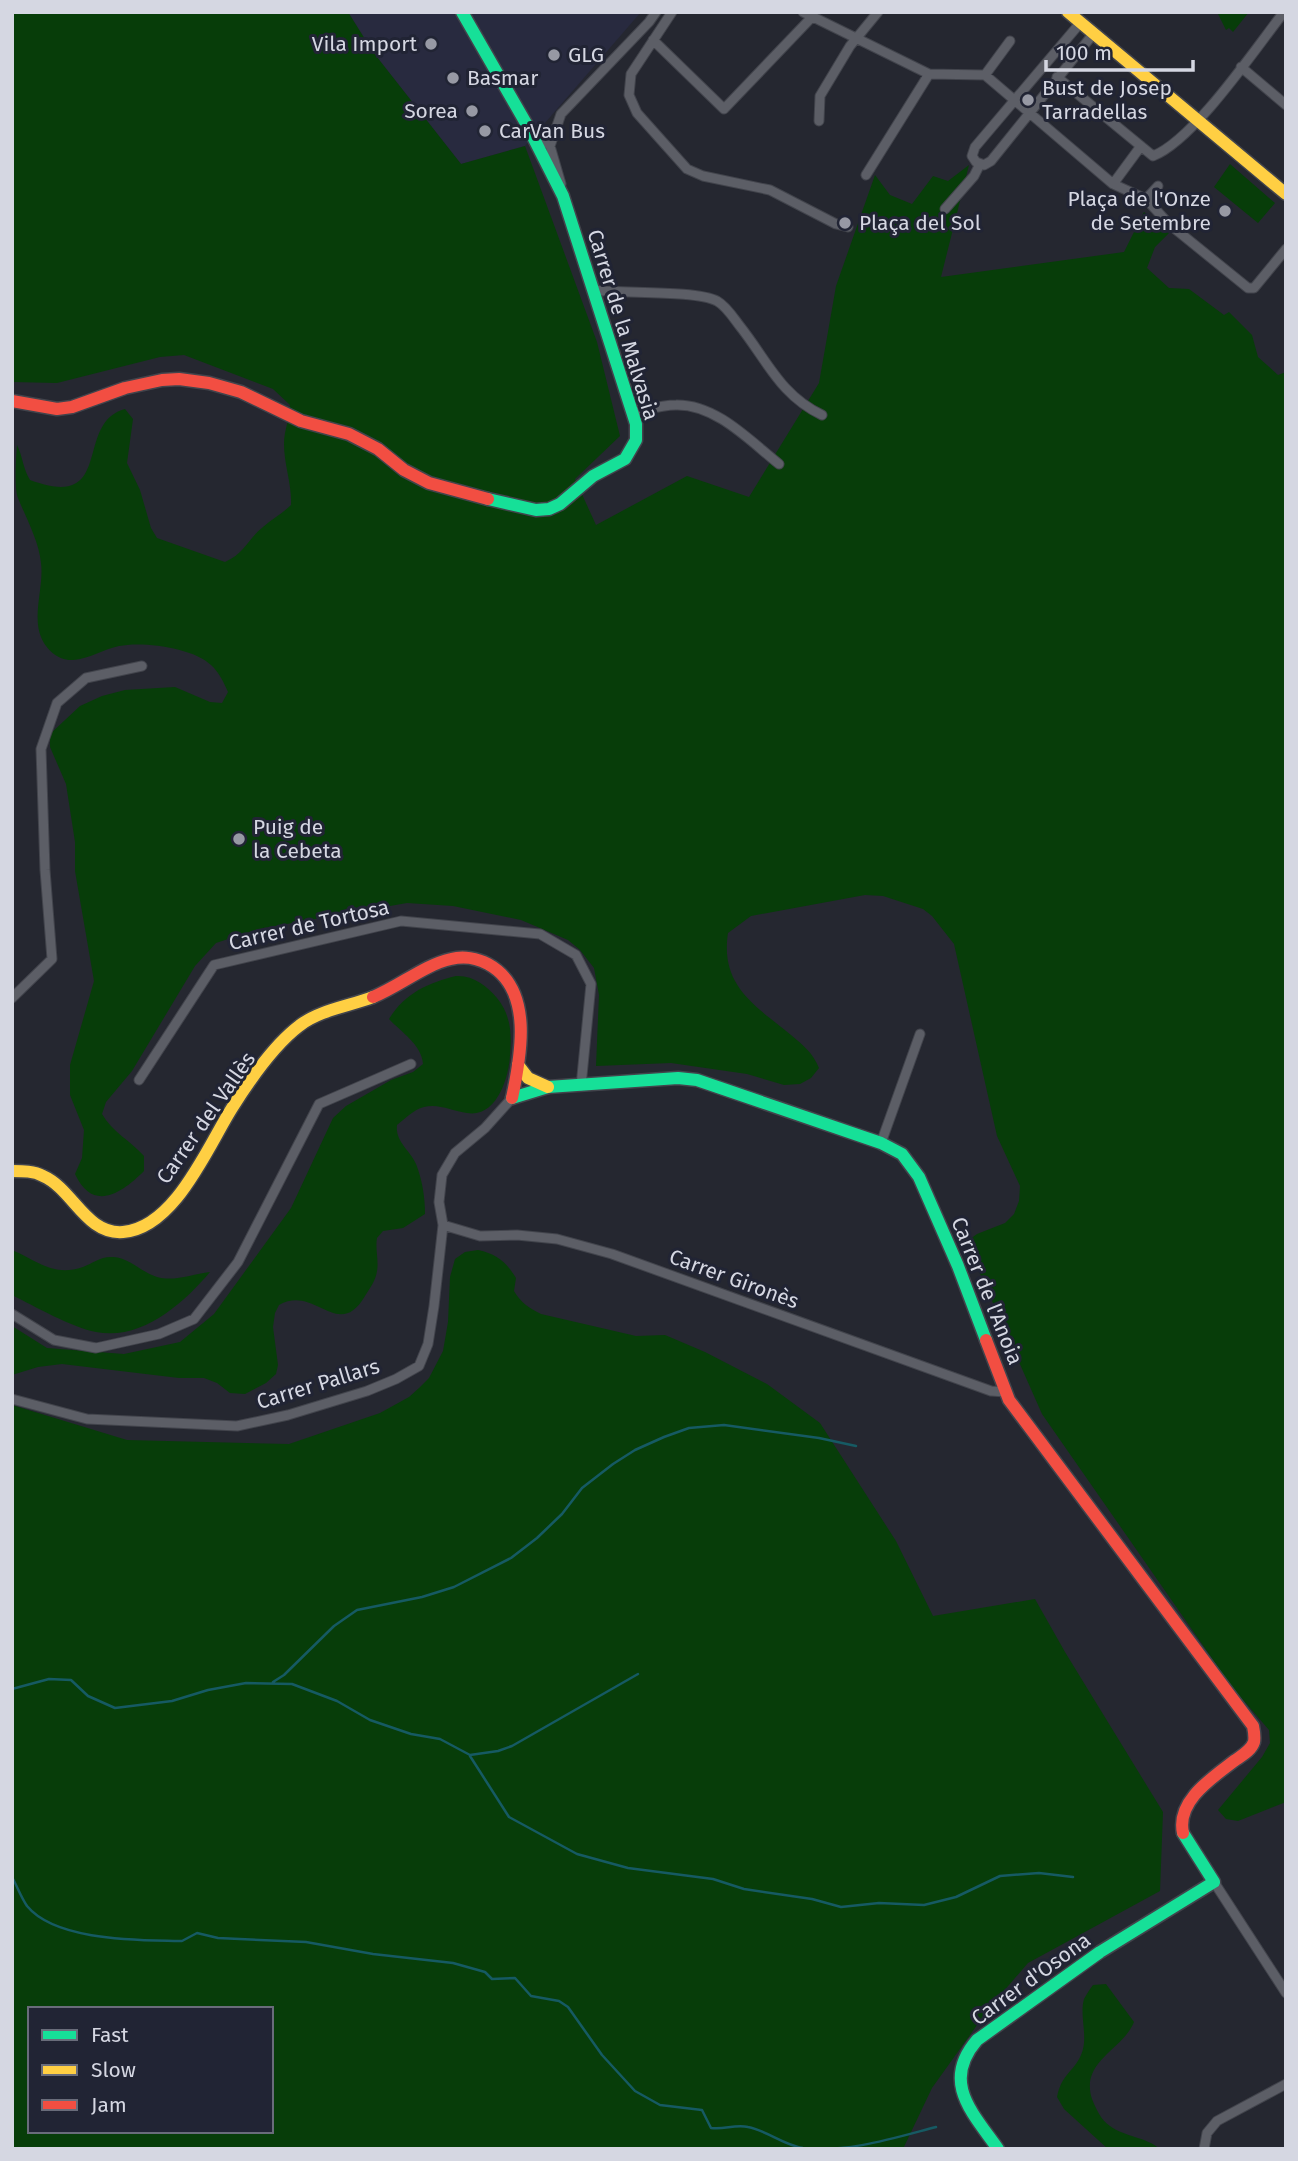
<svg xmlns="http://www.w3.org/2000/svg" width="1298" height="2161" font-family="'Fira Sans',sans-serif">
<rect width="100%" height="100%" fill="#252730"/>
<path fill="#282a3f" d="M348,12H641L525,146L461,164L373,52Z"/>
<path fill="#073d09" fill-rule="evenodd" d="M12,12H348L373,52L461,164L525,146L597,342L620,436L575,479L596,525L687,476L749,497L819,383L836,286L875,175L890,195L912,204L933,176L948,181L969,165L941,277L1124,252L1144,212L1169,233L1155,247L1147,268L1169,288L1189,289L1224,315L1229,312L1252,335L1258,357L1278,375L1286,372V1802L1238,1821L1226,1819L1218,1810L1262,1757L1270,1743L1269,1730L1232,1687L1042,1414L966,1242L977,1234L1005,1223L1014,1214L1019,1201L1020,1186L997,1136L954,944L932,916L923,909L883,896L865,895L751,916L728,933C720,985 754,1005 791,1035C803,1045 813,1053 819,1068L811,1078L800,1084L784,1085L747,1074L671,1063L596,1066L599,995L594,968L580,950L568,940L521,920L453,906L407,903L258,929L216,943L195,966L132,1071L106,1102L102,1114C112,1132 131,1141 144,1156V1171C122,1193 93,1213 75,1174L82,1158L84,1130L70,1095V1065L94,981L75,871V842L66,784L50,747V734L80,706L102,696L125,690L175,687L210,702L222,703L228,692C224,683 219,672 211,665C194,648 143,641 119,646C104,649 89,659 73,660C59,661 46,650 41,637C32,615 44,587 41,563C39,541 26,518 18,498C14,489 16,457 17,445C23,457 23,469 30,480C116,512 73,423 125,409L133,419L127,463L140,490L151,528L157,538L225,562C245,553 247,540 263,527C272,519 282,514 291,505C292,484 284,465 284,444C284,430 290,418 290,405L273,389L184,355L160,357L57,383L12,382Z
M1217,12H1249L1233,32L1229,28L1226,30Z
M1230,164L1275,203L1258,223L1214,187Z
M456,976C473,975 487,986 497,998C511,1015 512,1035 510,1055C509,1077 497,1118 467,1113C453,1111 438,1103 424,1107C413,1110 406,1118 397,1125C395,1142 410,1150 416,1164C422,1179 425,1197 425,1214L403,1228L383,1231L377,1238C375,1249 379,1261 377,1271C376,1280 370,1288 365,1296C338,1342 315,1284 279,1305L275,1313L273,1327L278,1365L276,1374L266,1383L245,1394L230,1393L217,1383L204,1378H179L62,1364L38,1367L12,1375V1326L47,1348L124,1354L180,1342L214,1314L291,1208L333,1118L346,1106L391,1080L413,1072L423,1064C422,1045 401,1032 389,1019C405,993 428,983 456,976Z
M12,1250C38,1261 53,1277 83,1267C93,1263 101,1256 113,1257C130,1258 141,1272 157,1277C174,1282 192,1274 210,1272C183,1304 141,1341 96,1332C73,1328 34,1306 12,1295Z
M478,1250C497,1254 506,1262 516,1278L514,1291C521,1303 529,1308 541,1314L636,1336L665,1335L705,1352L767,1384L820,1423L896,1541L933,1616L1035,1599L1065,1652L1163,1812L1160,1891L1028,1963L990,2007L932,2088L903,2149H12V1405L127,1440L289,1444L380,1413L409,1397L419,1388L429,1378L443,1351L448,1322L450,1277L455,1259L465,1252ZM30,2009H271V2131H30Z
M1106,1984L1134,2022C1122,2051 1080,2061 1092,2099C1096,2109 1101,2120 1110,2126C1125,2137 1146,2137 1160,2149H1108L1064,2109L1057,2097C1062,2073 1073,2073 1081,2055C1089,2037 1079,2017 1084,1999C1086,1995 1090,1989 1093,1985Z"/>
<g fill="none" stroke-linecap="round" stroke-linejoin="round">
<path stroke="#165a63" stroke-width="2.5" d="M273,1682L284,1675L334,1626L357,1610L422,1597L454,1587L511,1558L537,1538L562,1514L582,1488L613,1464L635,1450L664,1437L689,1428L724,1425L819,1438L856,1446
M12,1689L49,1679L71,1680L88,1696L115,1708L172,1701L208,1690L246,1683L292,1684L337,1701L370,1720L411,1734L440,1739L470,1755L498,1751L512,1746L638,1674
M470,1756L509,1817L577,1854L628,1868L713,1879L744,1889L812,1899L841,1907L879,1903L924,1905L956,1897L1000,1876L1039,1873L1073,1877
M12,1877C17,1886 21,1897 27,1906C55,1940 133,1940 174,1941H182L197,1933L218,1938L306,1942L373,1954L453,1963L485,1972L492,1979L515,1978L531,1996L559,2001L568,2007L602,2055L635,2091L660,2105L702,2110L711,2128C724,2130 735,2124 748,2127C768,2131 783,2145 803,2148C848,2153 894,2138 936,2127"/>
<defs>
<path id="street" d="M672,12L631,74L629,95L637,113L687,169L703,176L770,190L836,224L848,227
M803,12L929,74L985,75
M1081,22L975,147L972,156L976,162L984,165L991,161L1094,33
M653,40L724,109L812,17
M1241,67L1286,105
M985,75L1113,184L1146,199L1169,224L1248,288H1254L1286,249
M985,75L1010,41
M1057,77L1153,156C1194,140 1255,49 1284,12
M819,121L820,96L850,46L878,12
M530,128L550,146L561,184
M550,146L561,114L649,22L656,12
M866,175L929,74
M1113,184L1141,146
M1146,199L1158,186
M945,209L974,176L980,164
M593,290C623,294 695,290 717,301C726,306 733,317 739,325C767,360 780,395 822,415
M633,413C647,410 661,405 676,405C716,404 750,441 779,464
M12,998L52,959L45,870L41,749L57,703L86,678L142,666
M139,1080L214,965L401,921L540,934L576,955L591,984L581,1086
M881,1143L920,1034
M443,1225L480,1236L517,1235L557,1239L612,1254L991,1391L1006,1392
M12,1314L54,1340L96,1348L159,1334L194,1319L238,1262L319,1104L411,1064
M12,1399L87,1419L237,1426L288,1415L367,1391L396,1379L419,1366L428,1344L434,1306L443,1225L439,1202L442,1175L455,1153L485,1128L512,1098
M1214,1882L1286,1993
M1204,2149L1207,2133L1217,2121L1286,2084"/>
<path id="fast" d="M462,12L527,125L563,196L636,424V440L625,459L593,476L560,504L549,509L536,510L488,499
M512,1098L548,1087L678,1078L697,1080L881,1143L902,1154L919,1177L958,1266L986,1340
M998,2149C972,2112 941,2082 977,2040L1100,1952L1214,1882L1183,1833"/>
<path id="slow" d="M1068,12L1286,194
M518,1065L528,1078L548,1087
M12,1171C23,1171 34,1171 43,1176C73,1189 86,1235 123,1232C175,1228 208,1146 232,1108C249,1081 274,1045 299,1026C319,1010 350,1006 373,997"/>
<path id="jam" d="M12,401L57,409L72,407L125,388L162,380L179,379L209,383L241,392L301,421L349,434L378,449L404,470L429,483L488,499
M373,997C400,986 424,965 451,959C463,956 477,958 488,964C534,989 521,1056 512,1098
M986,1340L1009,1400L1253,1726C1254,1731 1255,1737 1254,1742C1251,1751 1241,1756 1234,1761C1212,1778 1176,1801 1183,1833"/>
</defs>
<use href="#street" stroke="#42444c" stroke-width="11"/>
<use href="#fast" stroke="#42444c" stroke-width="15"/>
<use href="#slow" stroke="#42444c" stroke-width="15"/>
<use href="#jam" stroke="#42444c" stroke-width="15"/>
<use href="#street" stroke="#5c5e66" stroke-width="9"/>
<use href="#fast" stroke="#16e098" stroke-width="12"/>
<use href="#slow" stroke="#ffcf43" stroke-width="12"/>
<use href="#jam" stroke="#f24e42" stroke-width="12"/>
</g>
<g fill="#9799a4" stroke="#212434" stroke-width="2.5">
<circle cx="431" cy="44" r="7"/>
<circle cx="554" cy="55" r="7"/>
<circle cx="453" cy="78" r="7"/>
<circle cx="1028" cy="100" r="7"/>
<circle cx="472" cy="111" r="7"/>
<circle cx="485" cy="131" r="7"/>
<circle cx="1225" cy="211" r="7"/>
<circle cx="845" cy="223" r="7"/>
<circle cx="239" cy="839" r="7"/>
</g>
<g text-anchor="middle" stroke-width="6" stroke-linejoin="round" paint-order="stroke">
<g font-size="21" fill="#d5d7e2" stroke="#212434" text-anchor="start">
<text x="417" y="51" text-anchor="end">Vila Import</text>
<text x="568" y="62">GLG</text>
<text x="467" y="85">Basmar</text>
<text x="1042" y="95">Bust de Josep<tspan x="1042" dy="24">Tarradellas</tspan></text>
<text x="458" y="118" text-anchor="end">Sorea</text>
<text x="499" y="138">CarVan Bus</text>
<text x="1211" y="206" text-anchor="end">Plaça de l'Onze<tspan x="1211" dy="24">de Setembre</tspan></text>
<text x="859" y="230">Plaça del Sol</text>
<text x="253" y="834">Puig de<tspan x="253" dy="24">la Cebeta</tspan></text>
</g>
<g font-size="21" fill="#d5d7e2" stroke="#212434">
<text transform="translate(623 325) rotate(73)" y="7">Carrer de la Malvasia</text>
<text transform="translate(309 925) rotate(-13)" y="7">Carrer de Tortosa</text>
<text transform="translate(206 1118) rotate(-55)" y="7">Carrer del Vallès</text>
<text transform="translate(734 1279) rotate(20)" y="7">Carrer Gironès</text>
<text transform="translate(987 1291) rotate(68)" y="7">Carrer de l'Anoia</text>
<text transform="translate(318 1384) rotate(-17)" y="7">Carrer Pallars</text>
<text transform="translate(1031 1979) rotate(-36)" y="7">Carrer d'Osona</text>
</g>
</g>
<rect width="1298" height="2161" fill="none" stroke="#d5d7e2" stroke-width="28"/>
<rect x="28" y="2007" width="245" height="126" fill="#212434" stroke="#696c7a" stroke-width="2"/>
<rect x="42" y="2030" width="35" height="10" fill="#16e098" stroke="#696c7a" stroke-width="2"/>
<text x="91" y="2042" font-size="21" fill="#d5d7e2">Fast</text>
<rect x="42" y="2065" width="35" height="10" fill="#ffcf43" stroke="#696c7a" stroke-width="2"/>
<text x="91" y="2077" font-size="21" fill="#d5d7e2">Slow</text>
<rect x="42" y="2100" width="35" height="10" fill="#f24e42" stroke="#696c7a" stroke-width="2"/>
<text x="91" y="2112" font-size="21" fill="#d5d7e2">Jam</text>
<path d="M1046 60v10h147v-10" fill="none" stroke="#d5d7e2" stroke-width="3.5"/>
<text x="1056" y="60" font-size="21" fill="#d5d7e2" stroke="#212434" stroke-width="5" paint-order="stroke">100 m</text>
</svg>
